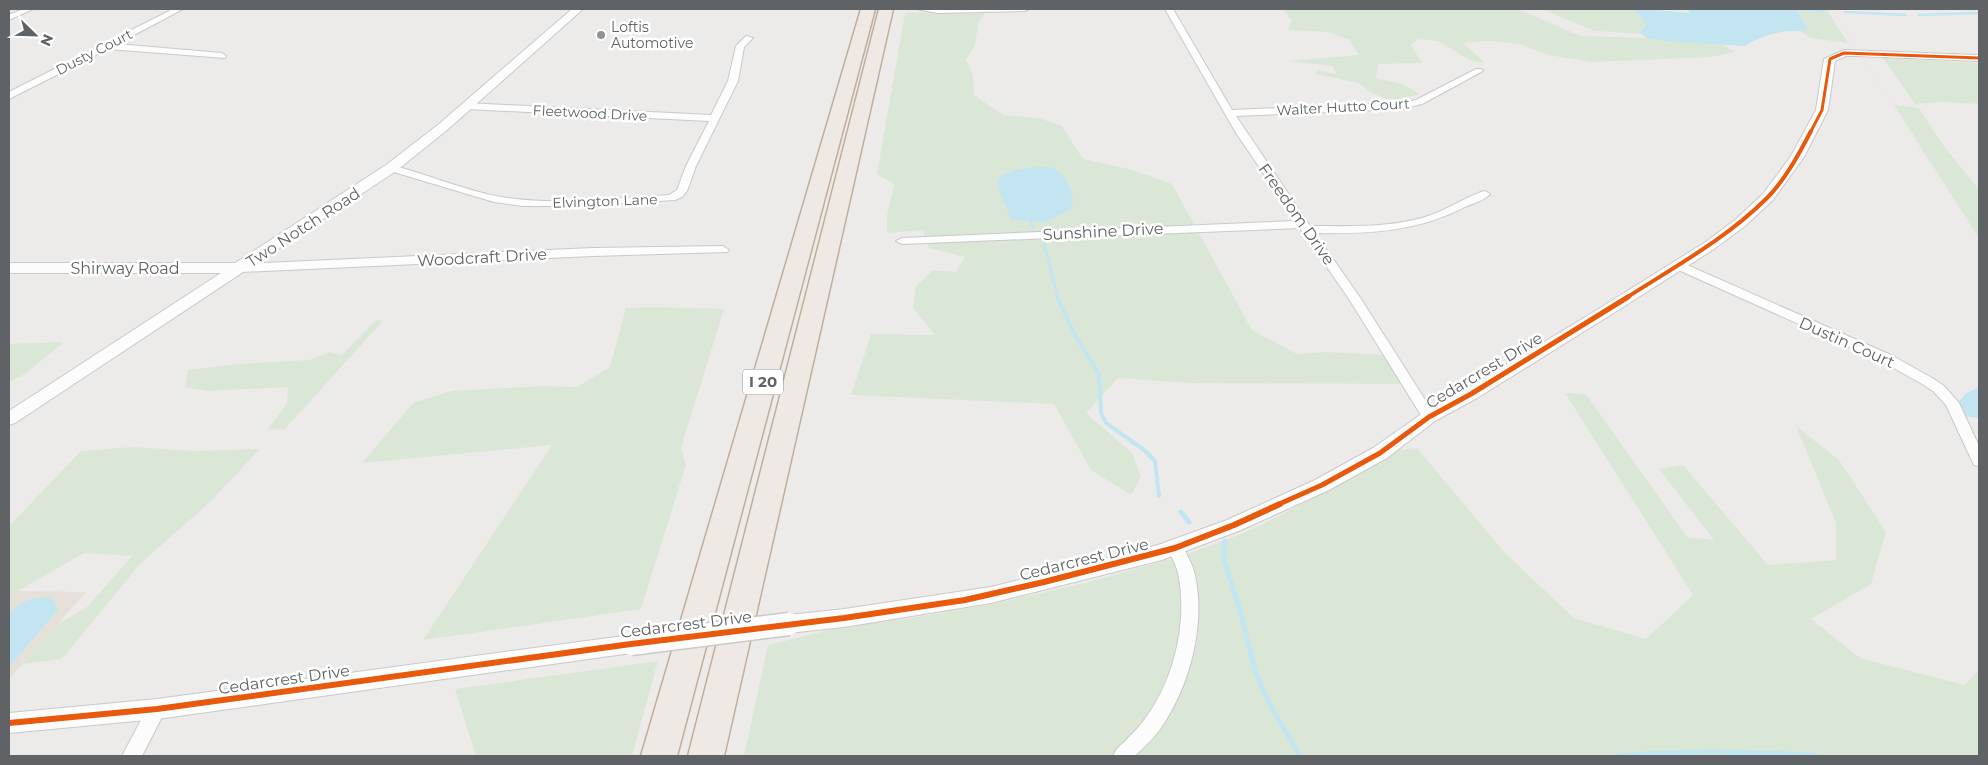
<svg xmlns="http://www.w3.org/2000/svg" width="1988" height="765" font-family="Montserrat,sans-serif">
<rect width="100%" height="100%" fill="#edebe9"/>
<path fill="#e5e0d8" d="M9,591L86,592L9,679Z"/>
<path fill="#dbe7d6" d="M1283,9H1517L1581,36L1647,38L1721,44L1735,52L1711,57L1592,62L1548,55L1519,44L1488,41L1463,43L1485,63L1471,61L1438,41L1419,39L1411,45L1422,63L1378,64L1376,78L1403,84L1420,94L1391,101L1370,92L1359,83L1315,74L1318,70L1336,74L1333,66L1286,61L1359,55L1349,40L1328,32L1288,30L1291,20Z
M1542,9H1633L1642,17L1646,25L1639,32L1642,34L1594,31Z
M1796,9H1826L1848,43L1810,38L1800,31L1809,28Z
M986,11L978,24L975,46L966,59L973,75L974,95L1003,115L1038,118L1061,125L1083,159L1129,169L1172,184L1252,330L1297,354L1324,352L1389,355L1408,384L1188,383L1118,378L1086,413L1132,453L1141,477L1131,495L1091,470L1054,404L851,395L871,334L935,335L913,308L916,286L933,270L956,272L965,257L929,248L923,230L887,233V216L894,184L877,174L905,13Z
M1883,58L1979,63V104L1940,102L1915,104Z
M1894,105L1919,108L1943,145L1977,187L1979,191V238Z
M654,307L724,309L681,448L686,465L641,609L423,640L552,445L362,463L414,402L452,391L542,386L577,387L610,367L626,308Z
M376,320L383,321L285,429L267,430L287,403L288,387L207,391L185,387L188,370L238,364L309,360L329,352L342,355Z
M64,342L25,374L9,382V344Z
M1565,393L1586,394L1687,537L1714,540L1659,469L1683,465L1768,565L1836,560V523L1796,426L1839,460L1886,532L1871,584L1811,619L1860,658L1965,685L1979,669V756H744L768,645L841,627L906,619L992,604L1081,584L1182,556L1241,534L1261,525L1383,462L1399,450L1417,448L1505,553L1574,618L1646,639L1693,595Z
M132,447L195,451L260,449L209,503L140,564L62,659L22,664L58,624L87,607L132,556L84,553L18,591H9V526L81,451Z
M658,661L632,756H476L455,689Z"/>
<path fill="#c3e5f1" d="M1632,9H1647L1689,13L1688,9H1796L1809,29C1802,31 1796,31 1789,31C1774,32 1757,38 1745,46L1674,42L1647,38L1639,32L1646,25L1641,19L1642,17Z
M1051,167C1065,172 1078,195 1071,209L1046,222L1011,220L998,187C995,167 1037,167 1051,167Z
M1979,387V418L1963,416L1958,403L1965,394Z
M46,597L54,600L58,610L9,667V613C21,602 30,598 46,597Z"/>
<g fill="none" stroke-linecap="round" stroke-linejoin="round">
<path stroke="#c3e5f1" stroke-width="2.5" d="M1799,9L1823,11
M1845,12L1906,15
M1919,15L1979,13"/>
<path stroke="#c3e5f1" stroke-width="3" d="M1031,220L1033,227
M1042,235L1058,298"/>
<path stroke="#c3e5f1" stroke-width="4" d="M1057,297L1076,337L1099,374L1101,413L1106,423L1144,450L1155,461L1159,496"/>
<path stroke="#c3e5f1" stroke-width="5" d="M1181,512L1189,522
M1225,541L1224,560L1241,614L1255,671L1269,703L1300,756
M1619,756C1686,750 1751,751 1818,756"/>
<defs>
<path id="minor" d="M23,9H33L9,20V15Z
M173,9H183L117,44L222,53L226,56L225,58L108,49L9,99V92Z
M917,9H1029L1025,11L937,13Z
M1165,9H1173L1232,110L1401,103L1416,100L1476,69H1482L1483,71L1422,104L1401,109L1236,116L1310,226C1348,226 1389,228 1425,217C1445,211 1462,199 1481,192L1485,191L1490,194C1485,200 1474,203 1467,206C1417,232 1370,234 1315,233L1361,299L1436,417L1434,420H1424L1349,299L1300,228L902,244L896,241L902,238L1296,221L1236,133Z
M746,36L753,38L744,47L738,81L696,166L687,191L682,197L675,200L574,206H522L494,202L387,170L386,168L391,165C427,174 466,191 501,197C556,206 614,198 669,195L677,190L686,166L709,121L466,109L461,106L466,103L711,115L728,81L736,46Z
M723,246L729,250L727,252L593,256L241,272L235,268L241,264L593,248Z
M1678,261L1891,355L1934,379L1944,386L1959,403L1979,446V466L1974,465L1972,461L1946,405L1934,392L1924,385L1881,361L1674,268L1672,265L1674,262Z
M1175,542L1181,544C1186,552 1191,562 1194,571C1207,622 1190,686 1161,728C1154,738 1144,747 1135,756H1113L1116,750C1127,739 1139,728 1147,716C1175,677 1188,619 1178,573C1176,564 1171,556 1167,548L1169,544Z
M157,701L164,703L166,709L142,756H122L150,703Z"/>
<path id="tertiary" d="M572,9H583L447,130L396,171L15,423L9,425V411L221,273H9V263H235L386,165L439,124Z
M1844,50L1979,55V61L1860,56H1846L1835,61L1828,110L1804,157L1773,200L1745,226L1714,249L1612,314L1477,398L1435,421L1387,458L1329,490L1241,530L1162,560L991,603L844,627L789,633L781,630L778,624L781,618L789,615L844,609L991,587L1158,545L1227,520L1315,480L1373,448L1423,413L1465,390L1600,308L1704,243L1735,220L1763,194L1791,156L1816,110L1824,59Z
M631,635L639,638L642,644L639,650L631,653L157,719L9,733V713L157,699Z"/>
<path id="motorway" d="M861,9H875L677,756H641Z
M879,9H893L724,756H688Z"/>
</defs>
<use href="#minor" stroke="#cac9c9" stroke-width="2"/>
<use href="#tertiary" stroke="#cac9c9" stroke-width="2"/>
<use href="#motorway" stroke="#c0ae9a" stroke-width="3"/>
<use href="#minor" fill="#fcfcfc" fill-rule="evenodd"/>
<use href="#tertiary" fill="#fcfcfc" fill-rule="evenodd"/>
<use href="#motorway" fill="#eee9e4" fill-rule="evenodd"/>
<path stroke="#e3e2e2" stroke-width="2.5" stroke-dasharray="0.5 4" stroke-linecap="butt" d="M1831,9L1911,133"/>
<path stroke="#e3e2e2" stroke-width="3" stroke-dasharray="1 5" stroke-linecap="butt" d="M1910,131L1979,238"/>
<defs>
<path id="tertiary-bridge" d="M631,644L789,624"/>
</defs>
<use href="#tertiary-bridge" stroke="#cac9c9" stroke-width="25" stroke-linecap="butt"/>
<use href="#tertiary-bridge" stroke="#fcfcfc" stroke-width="22"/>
<defs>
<path id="cycleway-far3" d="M1810,133L1822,110L1830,59L1844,53L1979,58"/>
<path id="cycleway-far2" d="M1626,298C1674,267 1726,239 1767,198C1785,180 1799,154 1811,131"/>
<path id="cycleway-far1" d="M1277,505L1322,485L1380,453L1429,417L1471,394L1628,297"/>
<path id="cycleway" d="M9,723L157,709L631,644L844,618L965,600L1044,582L1175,548L1234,525L1280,504"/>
</defs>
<use href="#cycleway-far3" stroke="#fff" stroke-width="5"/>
<use href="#cycleway-far2" stroke="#fff" stroke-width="6"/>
<use href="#cycleway-far1" stroke="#fff" stroke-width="8"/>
<use href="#cycleway" stroke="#fff" stroke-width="9"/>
<use href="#cycleway-far3" stroke="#e8590c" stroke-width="3"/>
<use href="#cycleway-far2" stroke="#e8590c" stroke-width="4"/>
<use href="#cycleway-far1" stroke="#e8590c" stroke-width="5"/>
<use href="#cycleway" stroke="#e8590c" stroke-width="6"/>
</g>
<circle fill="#919394" stroke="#fff" stroke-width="2" cx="601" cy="35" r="5"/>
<g text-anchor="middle" stroke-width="5" stroke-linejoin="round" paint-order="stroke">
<g font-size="14" fill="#5f6366" stroke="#fff" text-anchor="start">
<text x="611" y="32">Loftis<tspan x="611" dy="16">Automotive</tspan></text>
</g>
<g font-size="14" fill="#5f6366" stroke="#fff">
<text transform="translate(94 52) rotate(-27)" y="5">Dusty Court</text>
<text transform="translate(1343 107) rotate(-3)" y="5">Walter Hutto Court</text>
<text transform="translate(590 113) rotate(3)" y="5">Fleetwood Drive</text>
<text transform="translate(605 201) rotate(-2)" y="5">Elvington Lane</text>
</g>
<rect fill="#fff" stroke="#8f9294" stroke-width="1" x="743" y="369.5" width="40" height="25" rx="4"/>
<g font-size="15" font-weight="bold" fill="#5f6366">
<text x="763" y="387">I 20</text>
</g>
<g font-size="16" fill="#5f6366" stroke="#fff">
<text transform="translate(1297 214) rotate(55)" y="6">Freedom Drive</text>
<text transform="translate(303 227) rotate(-33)" y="6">Two Notch Road</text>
<text transform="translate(1103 231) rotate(-3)" y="6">Sunshine Drive</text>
<text transform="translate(482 257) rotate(-3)" y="6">Woodcraft Drive</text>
<text x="125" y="274">Shirway Road</text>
<text transform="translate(1847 342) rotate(24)" y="6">Dustin Court</text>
<text transform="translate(1484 370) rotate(-31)" y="6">Cedarcrest Drive</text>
<text transform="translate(1084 559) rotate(-14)" y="6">Cedarcrest Drive</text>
<text transform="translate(686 624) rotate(-7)" y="6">Cedarcrest Drive</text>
<text transform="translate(284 679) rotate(-8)" y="6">Cedarcrest Drive</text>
</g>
</g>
<rect width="1988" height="765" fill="none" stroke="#5f6366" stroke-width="20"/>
<g transform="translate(35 35) rotate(113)" stroke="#ffffff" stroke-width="4" paint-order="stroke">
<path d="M0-4L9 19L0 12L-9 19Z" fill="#5f6366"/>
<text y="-8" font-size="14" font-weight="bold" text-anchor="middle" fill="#5f6366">N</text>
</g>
</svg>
